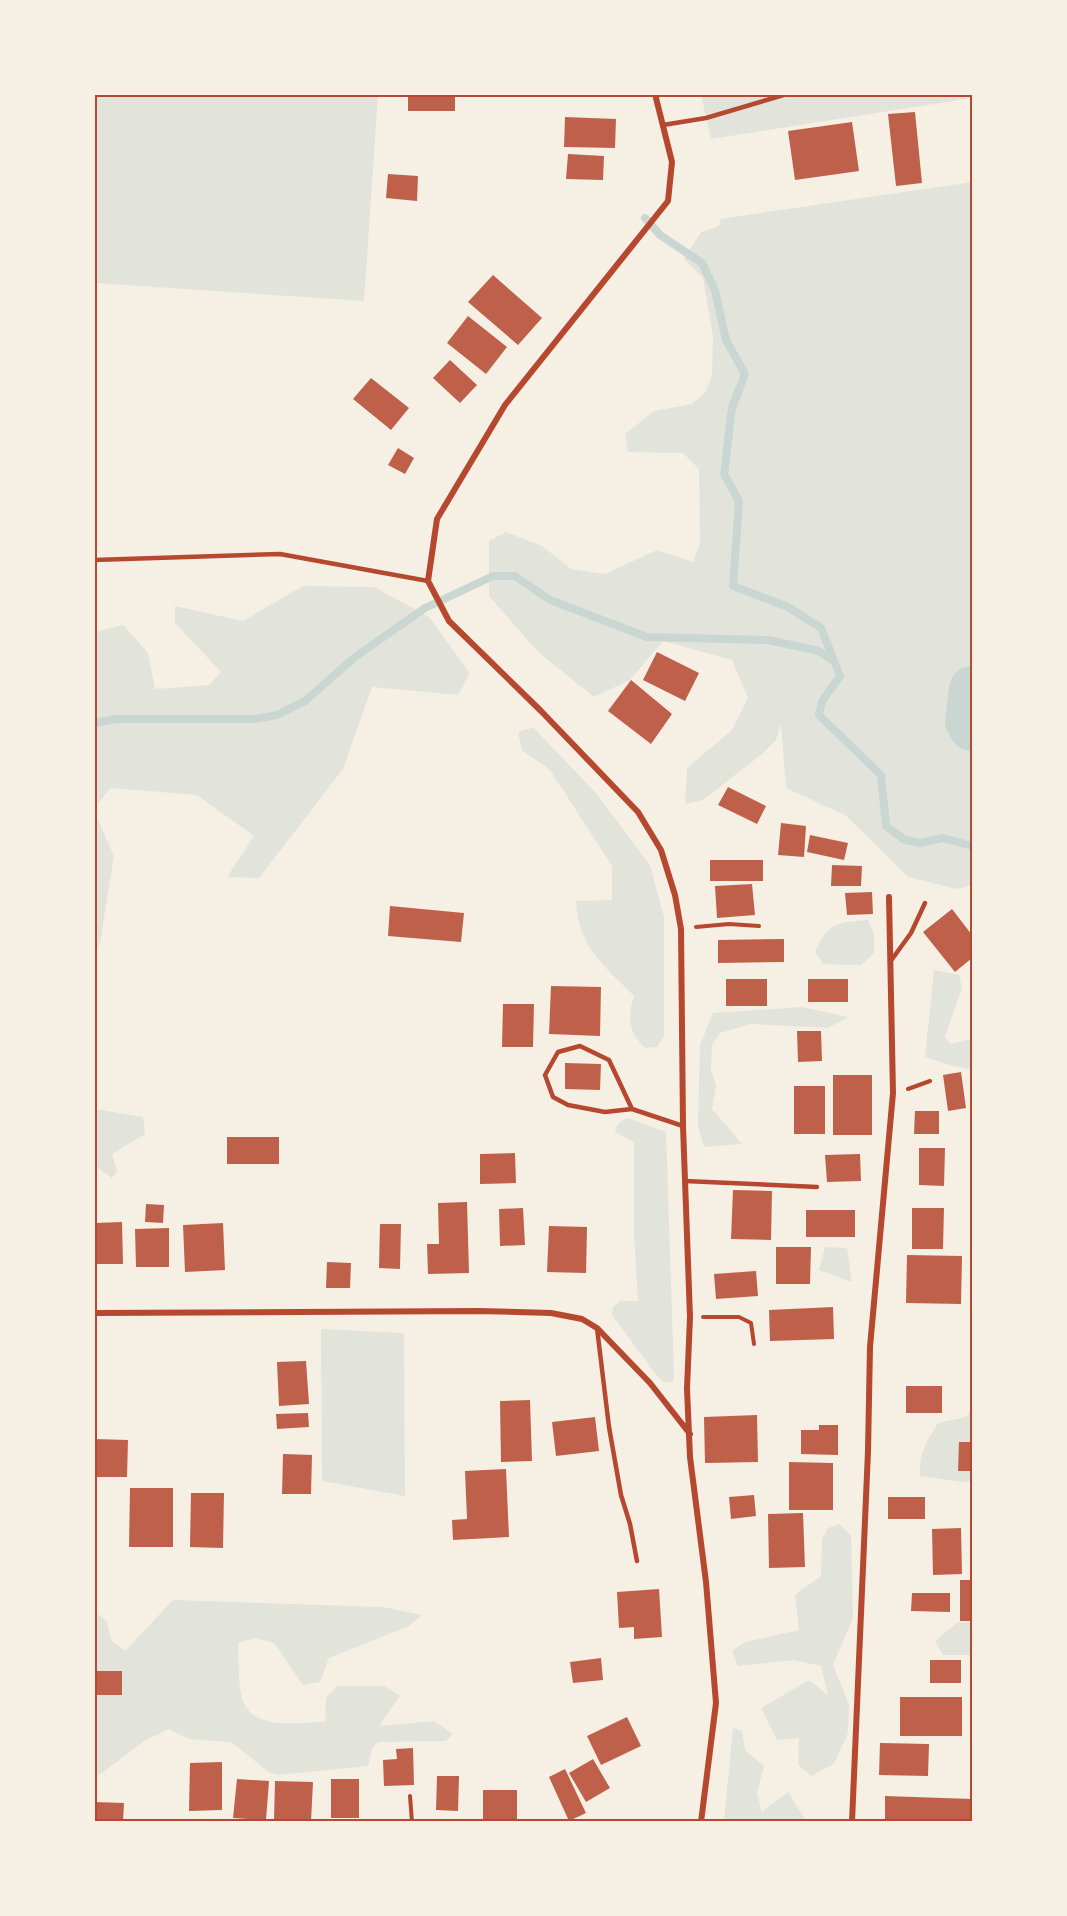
<svg xmlns="http://www.w3.org/2000/svg" width="1067" height="1916" font-family="'IBM Plex Serif',serif">
<rect width="100%" height="100%" fill="#f6efe4"/>
<path fill="#e2e4dc" d="M972,94V98L711,139L701,95Z
M94,95H378L364,301L95,283Z
M972,182V885L957,889L908,877L845,815L786,788L781,724L776,740L762,754L703,800L685,804L687,768L732,730L748,698L732,660L663,641L630,680L594,697L538,652L489,596V541L506,532L542,546L571,569L605,574L657,550L693,562L700,543L699,469L683,453L628,452L625,434L654,411L692,404L706,392L712,375L713,337L703,278L684,259L701,232L719,226L720,219Z
M303,586L374,587L429,617L470,673L458,695L372,687L343,769L259,878L227,877L254,836L197,795L111,788L95,807V632L123,625L148,653L155,689L209,685L221,672L175,623V606L243,621Z
M533,727L595,792L650,865L664,917V1037L657,1047L645,1048C628,1031 627,1018 634,996C603,964 579,949 576,901L612,900V866L550,770L522,750L518,732Z
M95,813L114,856L100,943L95,951Z
M868,920L874,934V953L861,965L823,964L815,952C827,922 839,922 868,920Z
M934,970L959,975L962,988L945,1036L950,1044L972,1039V1069L953,1066L925,1057Z
M802,1007L848,1017L828,1028L751,1024L720,1033L712,1045L711,1069L716,1086L712,1109L742,1144L704,1147L698,1126L700,1045L713,1013Z
M95,1109L143,1117L145,1134L112,1154L117,1171L112,1178L95,1166Z
M628,1118L666,1132L674,1374L673,1382H664L658,1377L612,1315L613,1307L620,1301H638L634,1234V1142L615,1132C616,1124 620,1121 628,1118Z
M825,1247L847,1248L852,1282L819,1270Z
M321,1329L404,1333L405,1496L322,1481Z
M972,1408V1481L963,1482L920,1476C919,1452 926,1443 938,1423L966,1417Z
M840,1524L851,1536L853,1618L833,1665L849,1705L848,1733L834,1764L811,1776L798,1765L799,1738L777,1740L761,1708L809,1680L828,1695L821,1666L794,1660L738,1666L732,1651L745,1642L799,1630L795,1595L821,1576L822,1539L828,1528Z
M173,1600L383,1607L422,1615L409,1626L329,1658L320,1682L303,1685L274,1643L255,1638L238,1643C239,1659 238,1683 242,1698C252,1732 298,1722 325,1722L326,1698L337,1686H384L400,1696L379,1726L434,1721L453,1734L446,1741L378,1742L372,1749L368,1766L278,1775L270,1773L231,1742L189,1739L169,1729L146,1740L95,1778L94,1612L107,1621L111,1640L125,1651Z
M958,1622L972,1623V1655H943L935,1641Z
M733,1728L742,1731L745,1750L764,1766L757,1793L762,1812L788,1792L806,1821H724Z"/>
<g fill="none" stroke-linecap="round" stroke-linejoin="round">
<path stroke="#c9d6d2" stroke-width="8" d="M645,218L660,235L702,263L715,290L726,340L745,374L732,408L724,474L739,501L733,586L786,606L821,628L840,676L822,701L819,715L881,775L886,826L905,840L920,843L943,838L972,846
M94,723L116,719H254L277,715L305,701L355,657L425,608L493,576H515L550,600L647,637L768,640L819,651L835,662"/>
<path stroke="#c9d6d2" stroke-width="46" d="M972,689L968,721L972,728"/>
</g>
<path fill="#bf614a" d="M408,94H455V111H408Z
M915,112L922,183L896,186L888,114Z
M565,117L616,119L615,148L564,147Z
M852,122L859,171L795,180L788,131Z
M568,154L604,156L603,180L566,179Z
M388,174L418,176L417,201L386,198Z
M493,275L542,318L518,345L468,302Z
M468,316L507,347L486,374L447,343Z
M450,360L477,385L460,403L433,378Z
M371,378L409,408L391,430L353,399Z
M398,448L414,458L405,474L388,465Z
M657,652L699,673L685,701L643,680Z
M631,680L672,714L651,744L608,711Z
M728,787L766,806L757,824L718,805Z
M781,823L806,826L804,857L778,855Z
M810,835L848,843L844,860L807,852Z
M710,860H763V881H710Z
M832,865L862,866L861,886H831Z
M752,884L755,915L717,918L715,886Z
M872,892L873,914L847,915L845,893Z
M390,906L464,913L461,942L388,936Z
M952,909L972,935V958L955,972L923,932Z
M784,939V962L718,963V940Z
M726,979H767V1006H726Z
M808,979H848V1002H808Z
M551,986L601,987L600,1036L549,1034Z
M503,1004H534L533,1047H502Z
M797,1031H821L822,1061L798,1062Z
M565,1063L601,1064L600,1090L565,1089Z
M961,1072L966,1108L948,1111L943,1075Z
M833,1075H872V1135H833Z
M794,1086H825V1134H794Z
M915,1111H939V1134H914Z
M227,1137H279V1164H227Z
M919,1148H945L944,1186L919,1185Z
M515,1153L516,1183L480,1184V1154Z
M860,1154L861,1181L827,1182L825,1155Z
M733,1190L772,1191L771,1240L731,1239Z
M467,1202L469,1273L428,1274L427,1244H439L438,1203Z
M146,1204L164,1205L163,1223L145,1222Z
M523,1208L525,1245L500,1246L499,1209Z
M912,1208H944L943,1249H912Z
M806,1210H855V1237H806Z
M122,1222L123,1264H94V1223Z
M223,1223L225,1270L185,1272L183,1225Z
M380,1224H401L400,1269L379,1268Z
M549,1226L587,1227L586,1273L547,1272Z
M169,1228V1267H136L135,1229Z
M776,1247H811L810,1284H776Z
M907,1255L962,1256L961,1304L906,1303Z
M327,1262L351,1263L350,1288H326Z
M756,1271L758,1296L716,1299L714,1274Z
M833,1307L834,1339L770,1341L769,1310Z
M306,1361L309,1404L279,1406L277,1362Z
M906,1386H942V1413H906Z
M530,1400L532,1461L501,1462L500,1401Z
M308,1413L309,1427L277,1429L276,1414Z
M757,1415L758,1462L705,1463L704,1417Z
M595,1417L599,1451L556,1456L552,1422Z
M819,1425H838V1455L801,1454V1430H819Z
M94,1439L128,1440L127,1477H94Z
M959,1442H972V1471H958Z
M283,1454L312,1455L311,1494H282Z
M789,1462L833,1463V1510H789Z
M506,1469L509,1537L453,1540L452,1520L467,1519L465,1471Z
M130,1488H173V1547H129Z
M191,1493H224L223,1548L190,1547Z
M754,1495L756,1516L731,1519L729,1497Z
M888,1497H925V1519H888Z
M803,1513L805,1567L769,1568L768,1514Z
M961,1528L962,1574L933,1575L932,1529Z
M960,1580H972V1621H960Z
M659,1589L662,1637L634,1639V1627L619,1628L617,1592Z
M912,1593H950V1612L911,1611Z
M601,1658L603,1680L573,1683L570,1662Z
M930,1660H961V1683H930Z
M94,1671H122V1695H94Z
M900,1697H962V1736H900Z
M627,1717L641,1746L601,1765L587,1736Z
M880,1743L929,1744L928,1776L879,1775Z
M413,1748L414,1785L384,1786L383,1760L397,1759L396,1749Z
M593,1759L610,1788L586,1802L569,1773Z
M222,1762V1810L189,1811L190,1763Z
M565,1769L586,1813L569,1821L549,1777Z
M437,1776H459L458,1811L436,1810Z
M237,1779L269,1781L266,1820L233,1818Z
M331,1779H359V1818H331Z
M275,1781L313,1782L311,1821L274,1820Z
M483,1790H517V1822H483Z
M885,1796L972,1799V1822H885Z
M94,1802L124,1803L123,1822H94Z"/>
<g fill="none" stroke-linecap="round" stroke-linejoin="round">
<path stroke="#b5482f" stroke-width="4" d="M696,927L729,924L759,926
M908,1089L930,1081
M703,1317H739L751,1323L754,1344
M410,1796L412,1822"/>
<path stroke="#b5482f" stroke-width="4.5" d="M663,125L706,118L787,94
M94,560L280,554L428,581
M890,962L911,933L925,903
M632,1109L609,1060L580,1046L558,1052L545,1075L553,1097L568,1105L605,1112L632,1109L683,1126
M685,1181L817,1187
M597,1328L609,1427L621,1495L630,1524L637,1561"/>
<path stroke="#b5482f" stroke-width="6" d="M655,94L672,162L668,201L505,405L437,519L428,581L449,621L541,711L638,812L661,850L675,895L681,929L683,1126L690,1317L687,1389L690,1457L706,1582L716,1703L701,1822
M94,1313L479,1311L551,1313L582,1319L597,1328L650,1383L690,1434
M852,1822L868,1451L870,1347L893,1093L889,897"/>
</g>
<rect width="1067" height="1916" fill="none" stroke="#f6efe4" stroke-width="192"/>
<rect x="96" y="96" width="875" height="1724" fill="none" stroke="#b5482f" stroke-width="2"/>
</svg>
